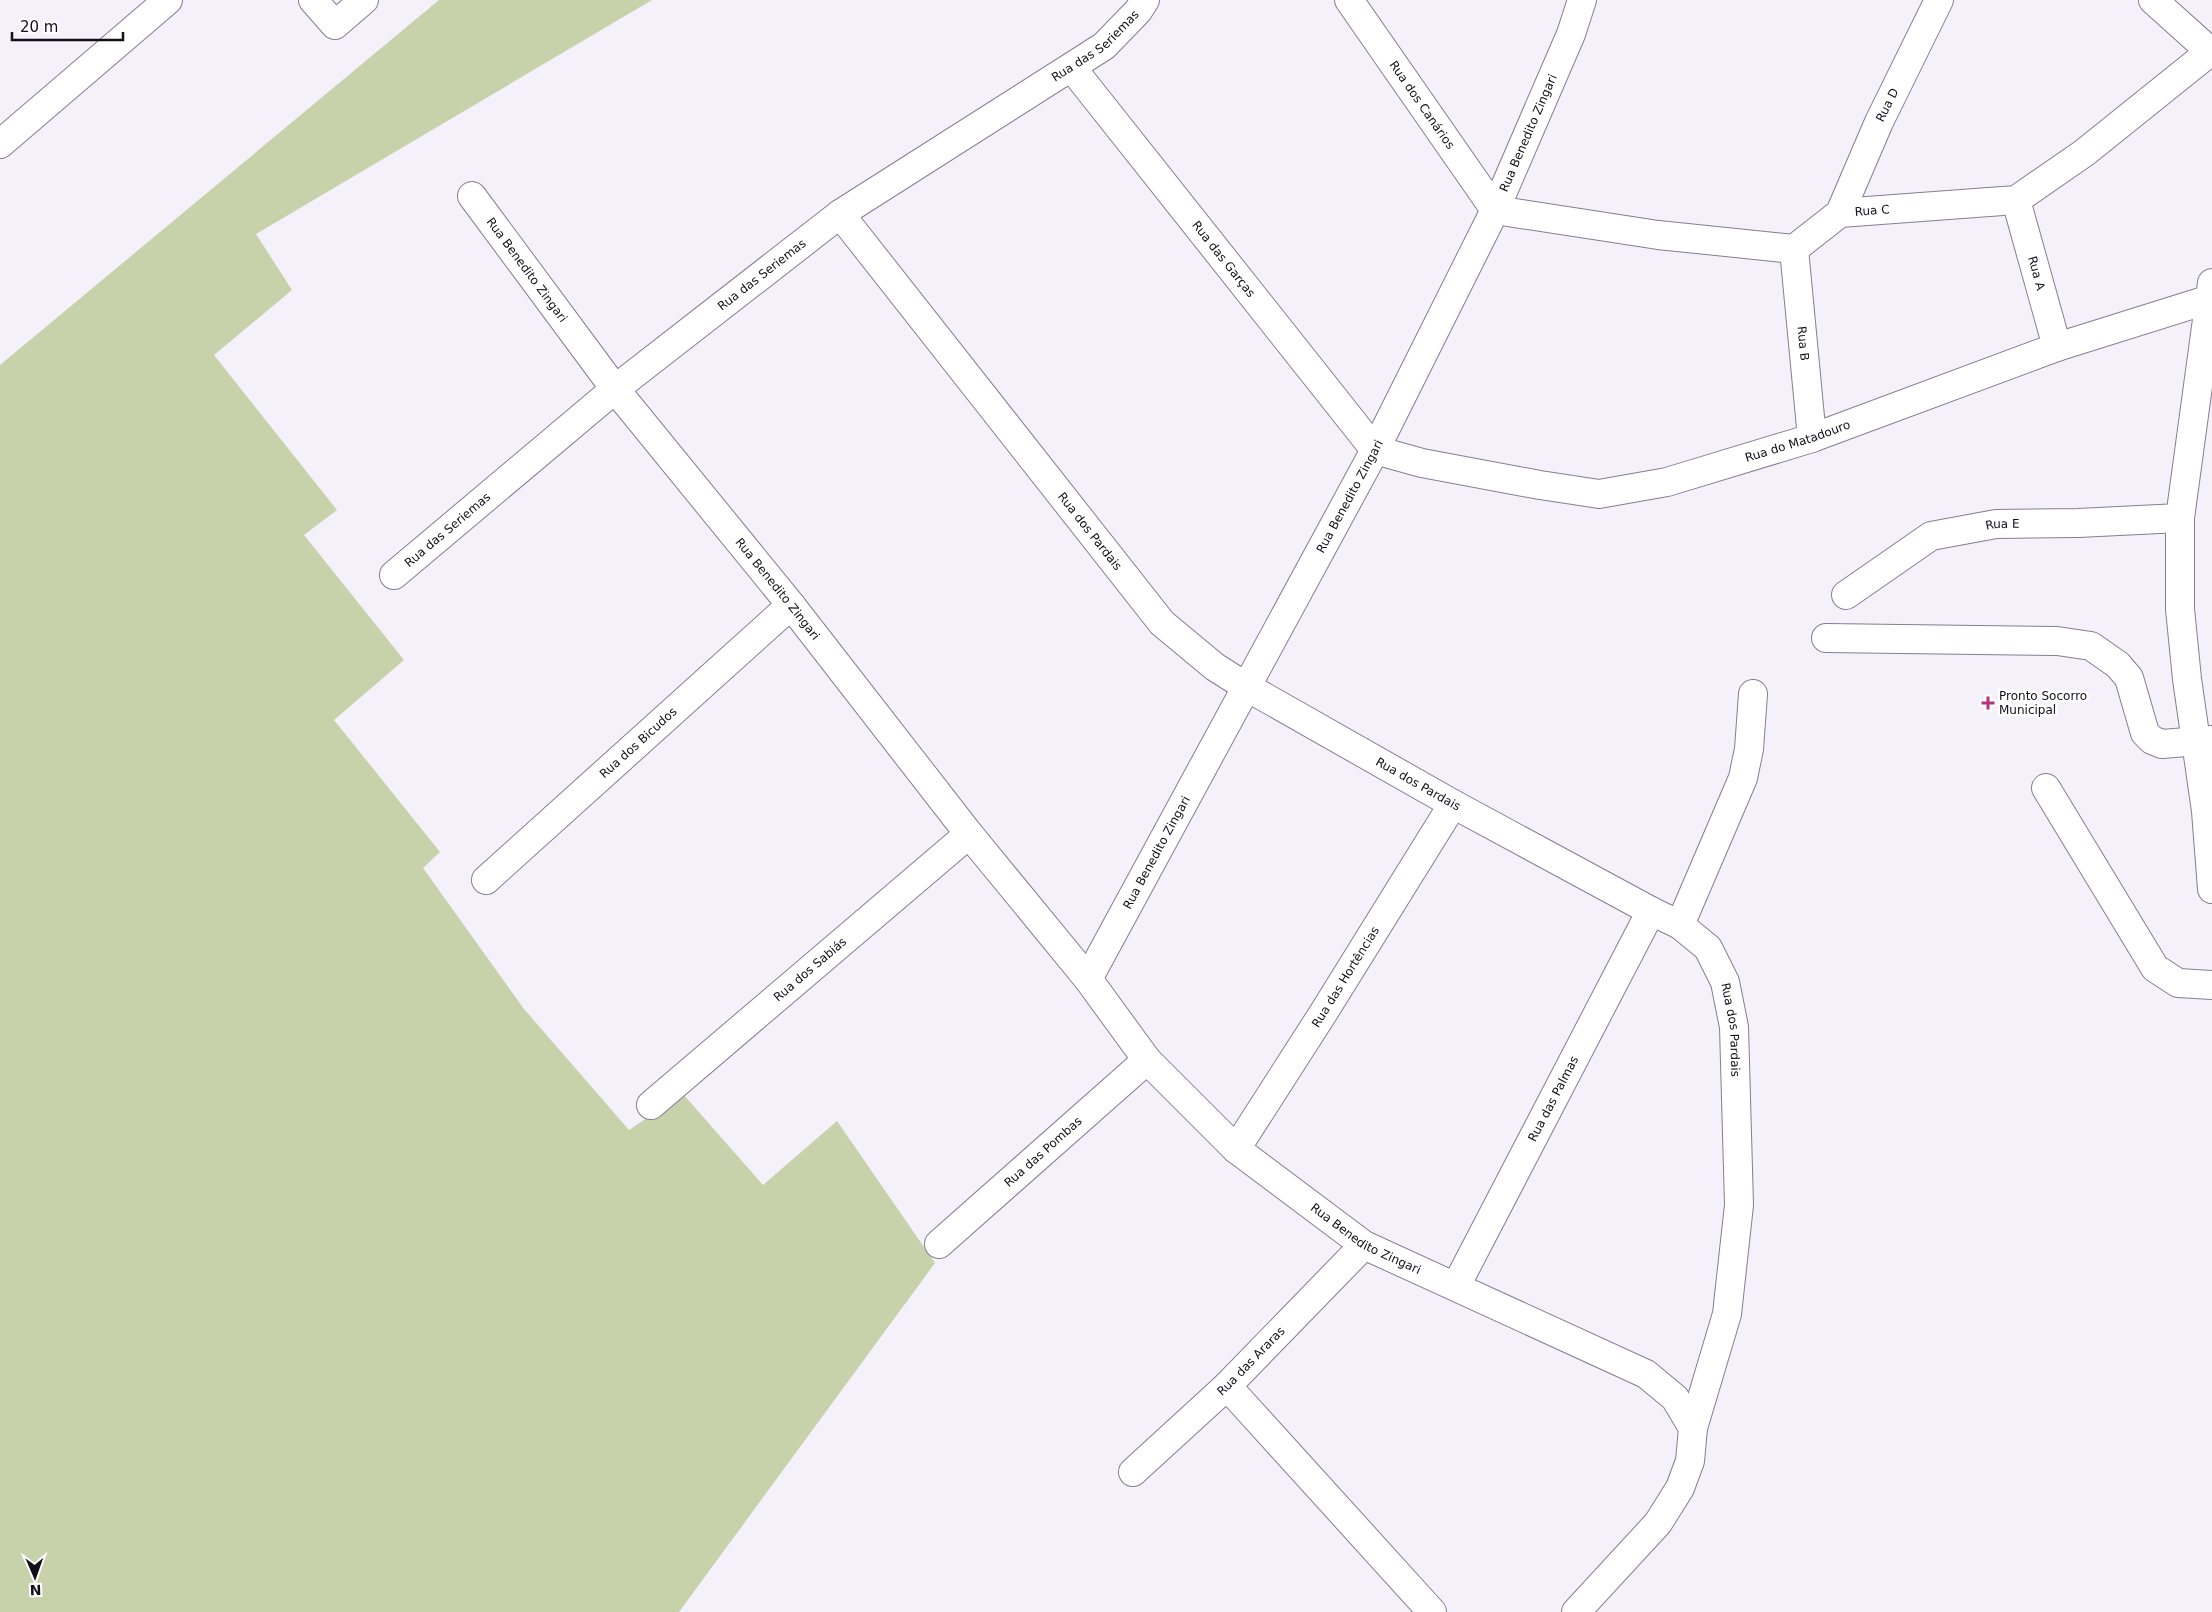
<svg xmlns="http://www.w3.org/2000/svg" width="2212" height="1612" font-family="'DejaVu Sans',sans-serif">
<rect width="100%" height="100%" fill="#f4f1fb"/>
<path fill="#c7d2ab" d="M439,0H652L256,234L292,290L214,355L337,510L304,535L404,660L334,720L440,852L423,868L524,1009L629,1130L683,1094L763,1185L837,1121L935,1263L679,1612H0V365Z"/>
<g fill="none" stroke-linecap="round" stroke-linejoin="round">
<defs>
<g id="minor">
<path d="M313,0L335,25L364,0"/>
<path id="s1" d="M1349,0L1495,210L1658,235L1794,249L1840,213L2016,200L2084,153L2211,51"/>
<path d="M2153,0L2212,53"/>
<path id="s2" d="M1072,68L1375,450L1422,463L1540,485L1599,494L1667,482L1812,438L2057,347L2210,299"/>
<path d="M0,144L168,0"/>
<path id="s3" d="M472,196L615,389L791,605L969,834L1088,979L1147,1060L1236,1149L1364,1245L1646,1374L1675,1398L1693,1428"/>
<path id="s4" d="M2016,200L2057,347"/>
<path id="s5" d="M1840,213L1879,122L1939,0"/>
<path id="s6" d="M840,214L1162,623L1215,667L1245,686L1453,804L1651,911L1680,925L1708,948L1725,982L1734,1027L1739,1205L1727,1314L1693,1428L1690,1461L1680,1488L1658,1523L1576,1612"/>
<path id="s7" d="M1794,249L1812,438"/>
<path d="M2212,283L2180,518V609L2187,679L2206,811L2212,889"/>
<path id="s8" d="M394,575L615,389L840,214L1104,46L1138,11L1145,0"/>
<path id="s9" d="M1846,595L1931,536L1996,524L2078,523L2180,518"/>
<path d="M1826,638L2057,641L2091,646L2118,665L2129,678L2145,733L2152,740L2162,744L2212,740"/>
<path d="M2046,788L2155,968L2178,983L2212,985"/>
<path id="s10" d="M486,880L791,605"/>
<path d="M1680,925L1743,778L1749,749L1753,694"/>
<path id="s11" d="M1088,979L1375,450L1495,210L1571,34L1582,0"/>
<path id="s12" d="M651,1105L969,834"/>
<path id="s13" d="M1236,1149L1322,1015L1453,804"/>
<path id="s14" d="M939,1244L1147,1060"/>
<path id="s15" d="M1456,1286L1651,911"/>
<path d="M1227,1386L1432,1612"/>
<path id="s16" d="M1133,1472L1227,1386L1364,1245"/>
</g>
</defs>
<use href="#minor" stroke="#857d95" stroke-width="30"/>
<use href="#minor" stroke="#fff" stroke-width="28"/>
</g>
<path fill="#b3337f" stroke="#fff" stroke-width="2" d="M1985.5 695.5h5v5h5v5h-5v5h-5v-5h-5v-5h5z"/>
<g text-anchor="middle" stroke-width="5" stroke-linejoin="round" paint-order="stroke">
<g font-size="12" fill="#120f18" stroke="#fff">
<text dy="4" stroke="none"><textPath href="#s8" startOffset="880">Rua das Seriemas</textPath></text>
<text dy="4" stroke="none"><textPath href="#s1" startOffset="128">Rua dos Canários</textPath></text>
<text dy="4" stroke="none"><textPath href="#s5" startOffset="118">Rua D</textPath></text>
<text dy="4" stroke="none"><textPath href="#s11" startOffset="954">Rua Benedito Zingari</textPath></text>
<text dy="4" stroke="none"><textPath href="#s1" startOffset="648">Rua C</textPath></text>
<text dy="4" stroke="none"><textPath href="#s2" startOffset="244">Rua das Garças</textPath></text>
<text dy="4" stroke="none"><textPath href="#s3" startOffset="92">Rua Benedito Zingari</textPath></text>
<text dy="4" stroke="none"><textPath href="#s4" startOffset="76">Rua A</textPath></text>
<text dy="4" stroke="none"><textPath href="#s8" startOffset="475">Rua das Seriemas</textPath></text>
<text dy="4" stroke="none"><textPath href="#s7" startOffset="95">Rua B</textPath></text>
<text dy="4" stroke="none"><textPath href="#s2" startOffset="922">Rua do Matadouro</textPath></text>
<text dy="4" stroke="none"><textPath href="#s11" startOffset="549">Rua Benedito Zingari</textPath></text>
<text dy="4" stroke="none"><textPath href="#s9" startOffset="176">Rua E</textPath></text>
<text dy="4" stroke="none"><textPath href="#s8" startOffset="70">Rua das Seriemas</textPath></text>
<text dy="4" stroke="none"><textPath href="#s6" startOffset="404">Rua dos Pardais</textPath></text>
<text dy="4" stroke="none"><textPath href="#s3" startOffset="498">Rua Benedito Zingari</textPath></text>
<text dy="4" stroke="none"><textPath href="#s10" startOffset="205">Rua dos Bicudos</textPath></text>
<text dy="4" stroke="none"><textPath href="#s6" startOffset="824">Rua dos Pardais</textPath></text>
<text dy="4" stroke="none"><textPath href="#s11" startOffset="144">Rua Benedito Zingari</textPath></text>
<text dy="4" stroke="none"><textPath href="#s12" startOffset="209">Rua dos Sabiás</textPath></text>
<text dy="4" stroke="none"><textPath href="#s13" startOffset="204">Rua das Hortências</textPath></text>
<text dy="4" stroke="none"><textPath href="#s6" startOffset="1244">Rua dos Pardais</textPath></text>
<text dy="4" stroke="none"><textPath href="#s15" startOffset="211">Rua das Palmas</textPath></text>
<text dy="4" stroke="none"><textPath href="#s14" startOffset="139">Rua das Pombas</textPath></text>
<text dy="4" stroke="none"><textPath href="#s3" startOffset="1381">Rua Benedito Zingari</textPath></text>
<text dy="4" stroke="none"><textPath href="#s16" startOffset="162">Rua das Araras</textPath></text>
</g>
<g font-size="12" fill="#120f18" stroke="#fff" text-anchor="start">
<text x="1999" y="700">Pronto Socorro<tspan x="1999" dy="14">Municipal</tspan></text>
</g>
</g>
<g transform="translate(35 1577) rotate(178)" stroke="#ffffff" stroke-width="4" paint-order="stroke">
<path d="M0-4L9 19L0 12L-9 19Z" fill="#120f18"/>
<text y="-8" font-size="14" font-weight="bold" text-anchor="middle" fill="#120f18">N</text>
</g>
<path d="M12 32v8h111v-8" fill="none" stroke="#120f18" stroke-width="2.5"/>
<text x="20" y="32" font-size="15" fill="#120f18" stroke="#ffffff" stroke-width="4" paint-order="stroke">20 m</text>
</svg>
